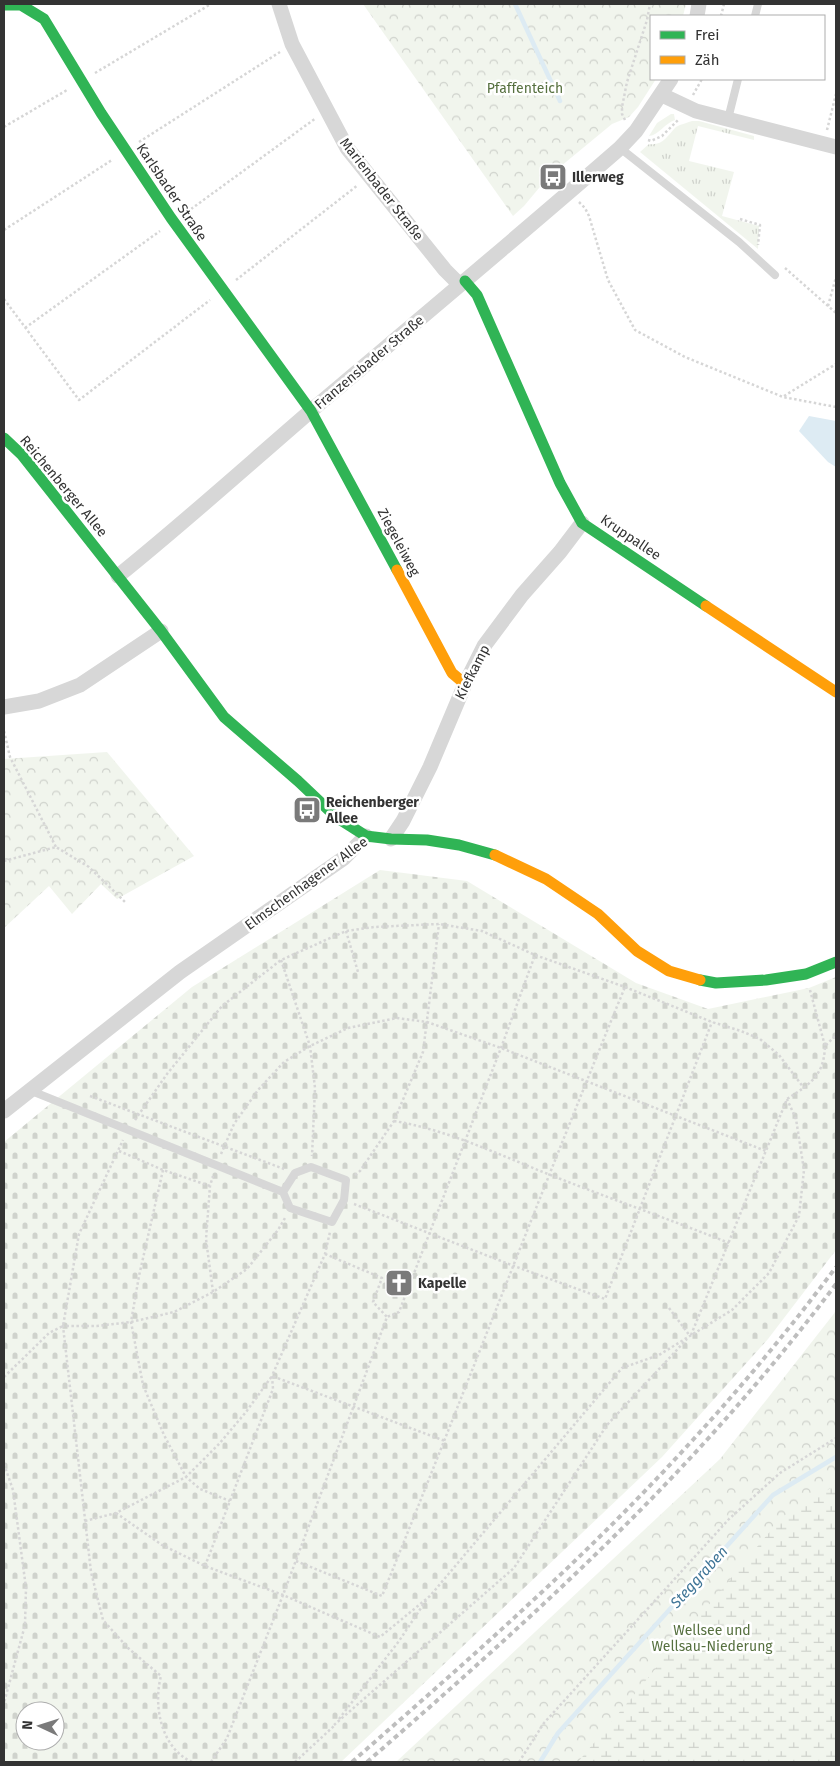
<svg xmlns="http://www.w3.org/2000/svg" width="840" height="1766" font-family="'Fira Sans',sans-serif">
<defs>
<pattern id="grass-tufts" width="24" height="20" patternUnits="userSpaceOnUse" patternTransform="scale(1.25)"><rect width="24" height="20" fill="#f1f5ed"/><path d="M3 7l-1-3M5 7V3M7 7l1-3M15 17l-1-3M17 17v-4M19 17l1-3" fill="none" stroke="#cfd2cc"/></pattern>
<pattern id="forest-crowns" width="20" height="18" patternUnits="userSpaceOnUse" patternTransform="scale(1.25)"><rect width="20" height="18" fill="#f1f5ed"/><path d="M2 6a3 3 0 1 1 6 0M12 15a3 3 0 1 1 6 0" fill="none" stroke="#cfd2cc"/></pattern>
<pattern id="wetland-marsh" width="20" height="14" patternUnits="userSpaceOnUse" patternTransform="scale(1.25)"><rect width="20" height="14" fill="#f1f5ed"/><path d="M1 5h8M5 5V1M11 12h8M15 12V8" fill="none" stroke="#cfd2cc"/></pattern>
<pattern id="cemetery-stones" width="16" height="16" patternUnits="userSpaceOnUse" patternTransform="scale(1.25)"><rect width="16" height="16" fill="#f1f5ed"/><path d="M2 7V4a2 2 0 0 1 4 0v3zM10 15v-3a2 2 0 0 1 4 0v3z" fill="#cfd2cc"/></pattern>
</defs>
<rect width="100%" height="100%" fill="#fff"/>
<path fill="url(#grass-tufts)" d="M671,114H674L675,120C665,123 659,135 649,136L657,123Z
M692,121H699L754,136V140L698,126L689,161L734,172L722,216L759,226L758,249L640,152L649,144C663,146 667,136 676,127C681,124 687,123 692,121Z"/>
<path fill="url(#forest-crowns)" d="M363,4H686L683,16H651V79H656L638,107L629,117L612,124L549,176L524,206L513,216Z
M107,752L194,856L117,899L101,884L72,914L49,886L4,928V759Z
M836,1311V1762H396L720,1459Z"/>
<path fill="url(#wetland-marsh)" d="M836,1485V1762H578L782,1517Z"/>
<path fill="url(#cemetery-stones)" fill-rule="evenodd" d="M380,870L467,881L636,983L708,1009L809,988L836,977V1250L768,1339L662,1457L341,1762H4V1142L192,987ZM25,1711H55V1741H25Z"/>
<path fill="#ddebf3" d="M809,416L836,421V467L828,462L799,431Z"/>
<g fill="none" stroke-linecap="round" stroke-linejoin="round">
<path stroke="#ddebf3" stroke-width="4.5" d="M515,4L560,101
M540,1762L558,1733L773,1495L836,1457"/>
<path stroke="#d6d6d6" stroke-width="2.5" stroke-dasharray="2.5 2.5" stroke-linecap="butt" d="M721,16L724,4
M95,73L211,4
M693,95L702,79
M625,120L622,114V107L627,82L647,20L650,4
M4,127L67,90
M827,130L836,94
M648,140L651,141L662,136L679,119
M139,142L280,52
M579,202L585,208L589,216L608,280L635,330L685,357L783,397L836,407
M187,212L316,118
M740,219L760,225L758,245
M4,230L112,160
M785,268L836,313
M236,280L358,185
M4,299L79,400L210,300
M828,306L836,277
M25,328L160,231
M784,396L836,364
M4,731L10,757L56,847
M4,861L56,847L89,867L125,902
M346,931L358,972
M281,960L310,1046L315,1088L312,1156
M810,990L825,1046
M90,1096L284,1169
M135,1120L167,1074L222,1006L281,960L346,931L374,927L439,924L482,931L535,955L625,987L712,1022L741,1031L760,1039L779,1055L804,1088
M394,1121C448,1130 497,1154 548,1174C608,1198 669,1219 729,1243
M119,1151L163,1170L210,1186
M221,1154L234,1124L258,1090L284,1062L310,1046L348,1028L397,1018L427,1022L501,1048L766,1151
M163,1170L139,1276L131,1322L143,1385L164,1435L186,1477L200,1489L230,1501
M355,1175L360,1171L394,1121L423,1052L439,924
M354,1204L514,1266L605,1299L712,1022
M325,1254L382,1278L373,1302L387,1317
M213,1292L206,1239L210,1186L213,1176
M669,1308L690,1336
M691,1335L787,1099C810,1084 824,1076 825,1046L836,1035
M4,1377L49,1333L63,1326L79,1234L123,1140
M4,1464L13,1490L26,1588L25,1625L4,1703
M116,1513L162,1545L205,1566L283,1595L380,1637L430,1596L622,1368L659,1355L732,1310L769,1273L799,1216L804,1170L796,1119L787,1099
M85,1521L116,1513L186,1477L219,1444L246,1412L272,1376L445,1441
M296,1561L382,1596C464,1394 542,1189 625,987
M205,1566L273,1389L272,1376L325,1254L330,1232
M339,1719L399,1641L427,1599
M334,1725L514,1568L607,1425L687,1339
M192,1762C161,1748 153,1706 161,1676L128,1648L103,1620L91,1572L63,1326H97L131,1322L174,1312L213,1292L247,1269L278,1230L285,1218
M211,1762L227,1738L283,1595L387,1317L399,1312L501,1048L535,955
M295,1762L334,1726
M519,1762L544,1723L729,1519L780,1473L836,1438"/>
<path stroke="#d7d7d7" stroke-width="8" d="M755,16L758,4
M728,119L738,79
M620,148L739,242L775,275
M29,1090L283,1192L290,1208L332,1222L344,1200L346,1180L311,1167L295,1173L283,1192"/>
<path stroke="#d7d7d7" stroke-width="15" d="M279,4L292,44L347,148L445,270L460,285
M697,16L699,4
M662,95L696,111L836,147
M118,576C185,522 248,465 313,409C416,322 519,236 620,148L636,131L671,79
M4,707L39,701L80,685L161,631
M391,839L403,821L430,767L465,684L484,646L522,595L560,552L582,523
M4,1111L180,972L344,858L366,836"/>
<path stroke="#30b455" stroke-width="11" d="M4,5H21L44,19L101,113L171,218L311,411L397,570
M465,281L477,295L560,483L582,523L706,606
M4,438L22,455L161,631L224,717L298,781L336,817L366,836L391,839L427,840L459,845L495,855
M700,980L716,983L766,980L806,974L836,962"/>
<path stroke="#ff9f0a" stroke-width="11" d="M397,570L452,673L465,684
M706,606L836,692
M495,855L546,879L598,914L637,951L669,971L700,980"/>
<path stroke="#bebebe" stroke-width="4" stroke-dasharray="5 4" stroke-linecap="butt" d="M352,1762C411,1710 471,1658 529,1604C641,1501 745,1389 836,1267
M367,1762C445,1694 523,1625 597,1553C683,1470 764,1380 836,1284"/>
</g>
<defs>
<symbol id="bus-square" viewBox="-11 -11 22 22"><rect x="-9" y="-9" width="18" height="18" rx="4" fill="#7a7a7a" stroke="#fff"/><path d="M-5-6H5V4H4V6H2V4H-2V6H-4V4H-5ZM-3.5-4V0h7V-4ZM-3.5 1.2v1.5H-2V1.2ZM2 1.2v1.5H3.5V1.2Z" fill="#fff"/></symbol>
<symbol id="church-square" viewBox="-11 -11 22 22"><rect x="-9" y="-9" width="18" height="18" rx="4" fill="#7a7a7a" stroke="#fff"/><path d="M-1.2-6h2.4v3.5h3.3v2.4h-3.3V6h-2.4V-.1h-3.3v-2.4h3.3Z" fill="#fff"/></symbol>
</defs>
<g fill-rule="evenodd">
<use href="#bus-square" x="537" y="161" width="32" height="32"/>
<use href="#bus-square" x="291" y="794" width="32" height="32"/>
<use href="#church-square" x="383" y="1267" width="32" height="32"/>
</g>
<g text-anchor="middle" stroke-width="5" stroke-linejoin="round" paint-order="stroke">
<g font-size="14" fill="#56703f" stroke="#fff">
<text x="525" y="93">Pfaffenteich</text>
<text x="712" y="1635">Wellsee und<tspan x="712" dy="16">Wellsau-Niederung</tspan></text>
</g>
<g font-size="14" font-weight="bold" fill="#333" stroke="#fff" text-anchor="start">
<text x="572" y="182">Illerweg</text>
<text x="326" y="807">Reichenberger<tspan x="326" dy="16">Allee</tspan></text>
<text x="418" y="1288">Kapelle</text>
</g>
<g font-size="14" fill="#333" stroke="#fff">
<text transform="translate(382 189) rotate(52)" y="5">Marienbader Straße</text>
<text transform="translate(172 192) rotate(56)" y="5">Karlsbader Straße</text>
<text transform="translate(369 362) rotate(-40)" y="5">Franzensbader Straße</text>
<text transform="translate(64 486) rotate(50)" y="5">Reichenberger Allee</text>
<text transform="translate(631 537) rotate(34)" y="5">Kruppallee</text>
<text transform="translate(399 542) rotate(62)" y="5">Ziegeleiweg</text>
<text transform="translate(472 672) rotate(-63)" y="5">Kiefkamp</text>
<text transform="translate(306 883) rotate(-36)" y="5">Elmschenhagener Allee</text>
</g>
<g font-size="15" font-style="italic" fill="#3f7597" stroke="#fff">
<text transform="translate(699 1577) rotate(-48)" y="5">Steggraben</text>
</g>
</g>
<rect width="840" height="1766" fill="none" stroke="#333333" stroke-width="10"/>
<rect x="650" y="15" width="175" height="65" fill="#ffffff" stroke="#adadad"/>
<rect x="660" y="31" width="25" height="8" fill="#30b455" stroke="#adadad"/>
<text x="695" y="40" font-size="15" fill="#333333">Frei</text>
<rect x="660" y="56" width="25" height="8" fill="#ff9f0a" stroke="#adadad"/>
<text x="695" y="65" font-size="15" fill="#333333">Zäh</text>
<g transform="translate(40 1726) rotate(274)"><circle r="24" fill="#ffffff" stroke="#adadad"/>
<path d="M0-4L9 19L0 12L-9 19Z" fill="#7a7a7a"/>
<text y="-8" font-size="14" font-weight="bold" text-anchor="middle" fill="#333333">N</text>
</g>
</svg>
